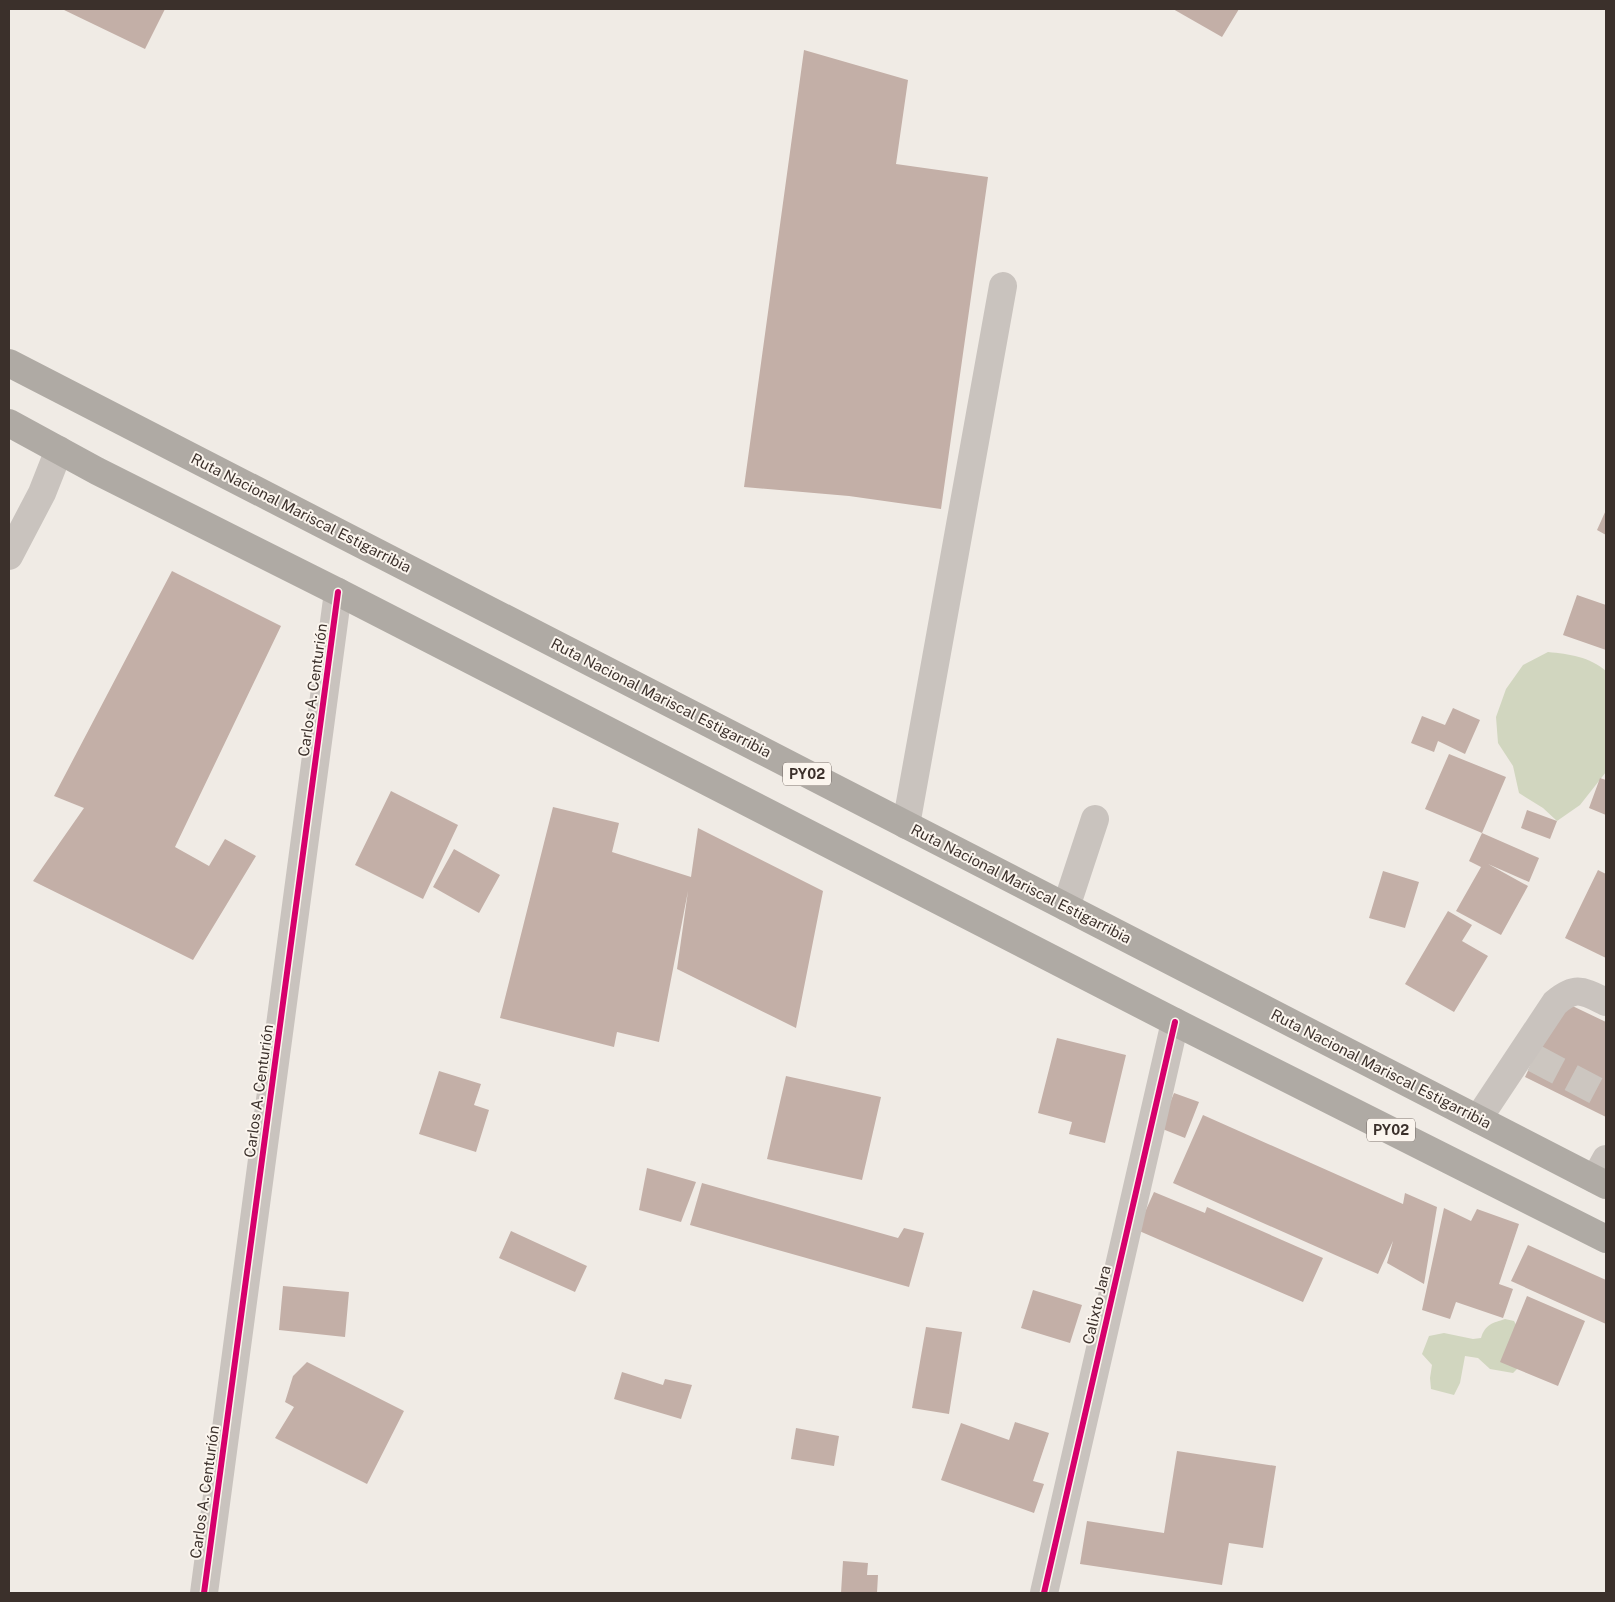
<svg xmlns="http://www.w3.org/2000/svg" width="1615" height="1602" font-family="'Public Sans',sans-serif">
<rect width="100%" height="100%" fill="#f0ebe5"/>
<path fill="#d1d6bf" d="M1548,652C1569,654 1590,657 1606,671V772L1580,805L1557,821L1543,808L1519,793L1513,766L1498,743L1496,717L1506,689L1523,665Z
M1505,1319L1514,1321L1521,1334L1525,1361L1513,1373L1490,1369L1478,1358L1465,1356L1460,1383L1454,1395L1431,1389L1430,1378L1432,1365L1422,1354L1429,1336L1444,1333L1473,1339L1481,1338C1485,1324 1493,1323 1505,1319Z"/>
<path fill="#c3afa7" d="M62,9H165L145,49Z
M1173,9H1239L1222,37Z
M804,50L908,80L896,164L988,177L941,509L849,496L744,487Z
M1606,510V535L1597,530Z
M172,571L281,626L175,847L209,866L225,839L256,856L193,960L33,881L84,808L54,796Z
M1577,595L1606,605V650L1563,635Z
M1453,708L1480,720L1465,754L1438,741L1434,752L1411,743L1422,716L1445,725Z
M1449,754L1506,777L1482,833L1425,809Z
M1600,778L1606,780V815L1589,808Z
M391,791L458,825L423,899L355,865Z
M553,807L619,823L612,852L691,877L698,828L823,891L796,1028L677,969L688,891L659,1042L617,1032L614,1047L500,1018Z
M1527,810L1557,821L1550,839L1521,828Z
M1482,833L1539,858L1529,882L1488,864L1528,886L1501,935L1456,911L1481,867L1469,861Z
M454,849L500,875L479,913L433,887Z
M1598,870L1606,874V958L1565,938Z
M1383,871L1419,882L1405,928L1369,918Z
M1448,911L1472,925L1462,941L1488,956L1454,1012L1405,984Z
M1562,1001L1606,1022V1117L1525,1077Z
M1057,1038L1126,1055L1105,1143L1069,1134L1072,1122L1038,1113Z
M439,1071L481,1084L474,1105L489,1110L476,1152L419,1134Z
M786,1076L881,1097L862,1180L767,1159Z
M1174,1093L1199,1102L1185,1138L1160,1128Z
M1203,1115L1403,1204L1405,1193L1437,1207L1424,1284L1387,1263L1393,1241L1378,1274L1173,1183Z
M647,1168L696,1182L681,1222L639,1210Z
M702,1183L898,1238L904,1228L924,1233L909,1287L690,1225Z
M1154,1192L1205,1213L1207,1207L1323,1258L1303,1302L1137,1230Z
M1444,1208L1471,1221L1477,1209L1519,1224L1499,1284L1513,1289L1503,1318L1456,1302L1450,1319L1422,1310Z
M511,1231L587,1266L575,1292L499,1258Z
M1528,1245L1606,1280V1324L1511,1281Z
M283,1286L349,1292L345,1337L279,1330Z
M1033,1290L1082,1305L1070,1343L1021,1328Z
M1527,1296L1585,1321L1558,1386L1500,1362Z
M926,1327L962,1332L949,1414L912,1408Z
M307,1362L404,1411L367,1484L275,1438L294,1407L285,1402L293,1376Z
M622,1372L663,1385L665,1379L692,1385L681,1419L614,1399Z
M1015,1422L1049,1433L1033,1481L1044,1484L1034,1513L941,1480L961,1423L1009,1440Z
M796,1428L839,1436L834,1466L791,1459Z
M1177,1451L1276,1466L1263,1548L1229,1543L1222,1585L1080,1564L1087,1521L1164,1533Z
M843,1561L868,1563L867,1575H878L877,1593H841Z"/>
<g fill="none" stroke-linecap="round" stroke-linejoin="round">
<path stroke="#ccc6c0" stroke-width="28" stroke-dasharray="28 14" stroke-linecap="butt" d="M1534,1058L1606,1096"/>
<path stroke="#c9c3be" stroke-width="28" d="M9,556L42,493L59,450
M906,825L1003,286
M1066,907L1095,819
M1478,1119L1555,1003C1576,985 1583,991 1606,1002
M1595,1179L1606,1159
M204,1593L338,592
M1044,1593L1175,1022"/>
<path stroke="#afaaa4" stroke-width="28" d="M9,363L1606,1185
M9,423L97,471L338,592L1175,1022L1606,1239"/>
<defs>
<path id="cycleway" d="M204,1593L338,592
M1044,1593L1175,1022"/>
</defs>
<use href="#cycleway" stroke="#fbf5ee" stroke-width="9"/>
<use href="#cycleway" stroke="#d6006c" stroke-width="6"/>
</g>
<g text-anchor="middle" stroke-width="4" stroke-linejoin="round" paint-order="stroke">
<g fill="#fbf5ee" stroke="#756b66" stroke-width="1">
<rect x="783" y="762.5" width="48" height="23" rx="4"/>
<rect x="1367" y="1118.5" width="48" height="23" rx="4"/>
</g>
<g font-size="14" font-weight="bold" fill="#3b302b">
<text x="807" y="779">PY02</text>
<text x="1391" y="1135">PY02</text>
</g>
<g font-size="15" fill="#3b302b" stroke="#fbf5ee">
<text transform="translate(301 513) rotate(27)" y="5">Ruta Nacional Mariscal Estigarribia</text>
<text transform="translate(313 690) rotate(-82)" y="5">Carlos A. Centurión</text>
<text transform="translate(661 698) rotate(27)" y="5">Ruta Nacional Mariscal Estigarribia</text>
<text transform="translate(1021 884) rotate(27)" y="5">Ruta Nacional Mariscal Estigarribia</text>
<text transform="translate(1381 1069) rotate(27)" y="5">Ruta Nacional Mariscal Estigarribia</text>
<text transform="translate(259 1091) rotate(-82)" y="5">Carlos A. Centurión</text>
<text transform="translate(1097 1305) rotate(-77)" y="5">Calixto Jara</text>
<text transform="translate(205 1492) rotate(-82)" y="5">Carlos A. Centurión</text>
</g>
</g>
<rect width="1615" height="1602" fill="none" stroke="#3b302b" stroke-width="20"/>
</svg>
